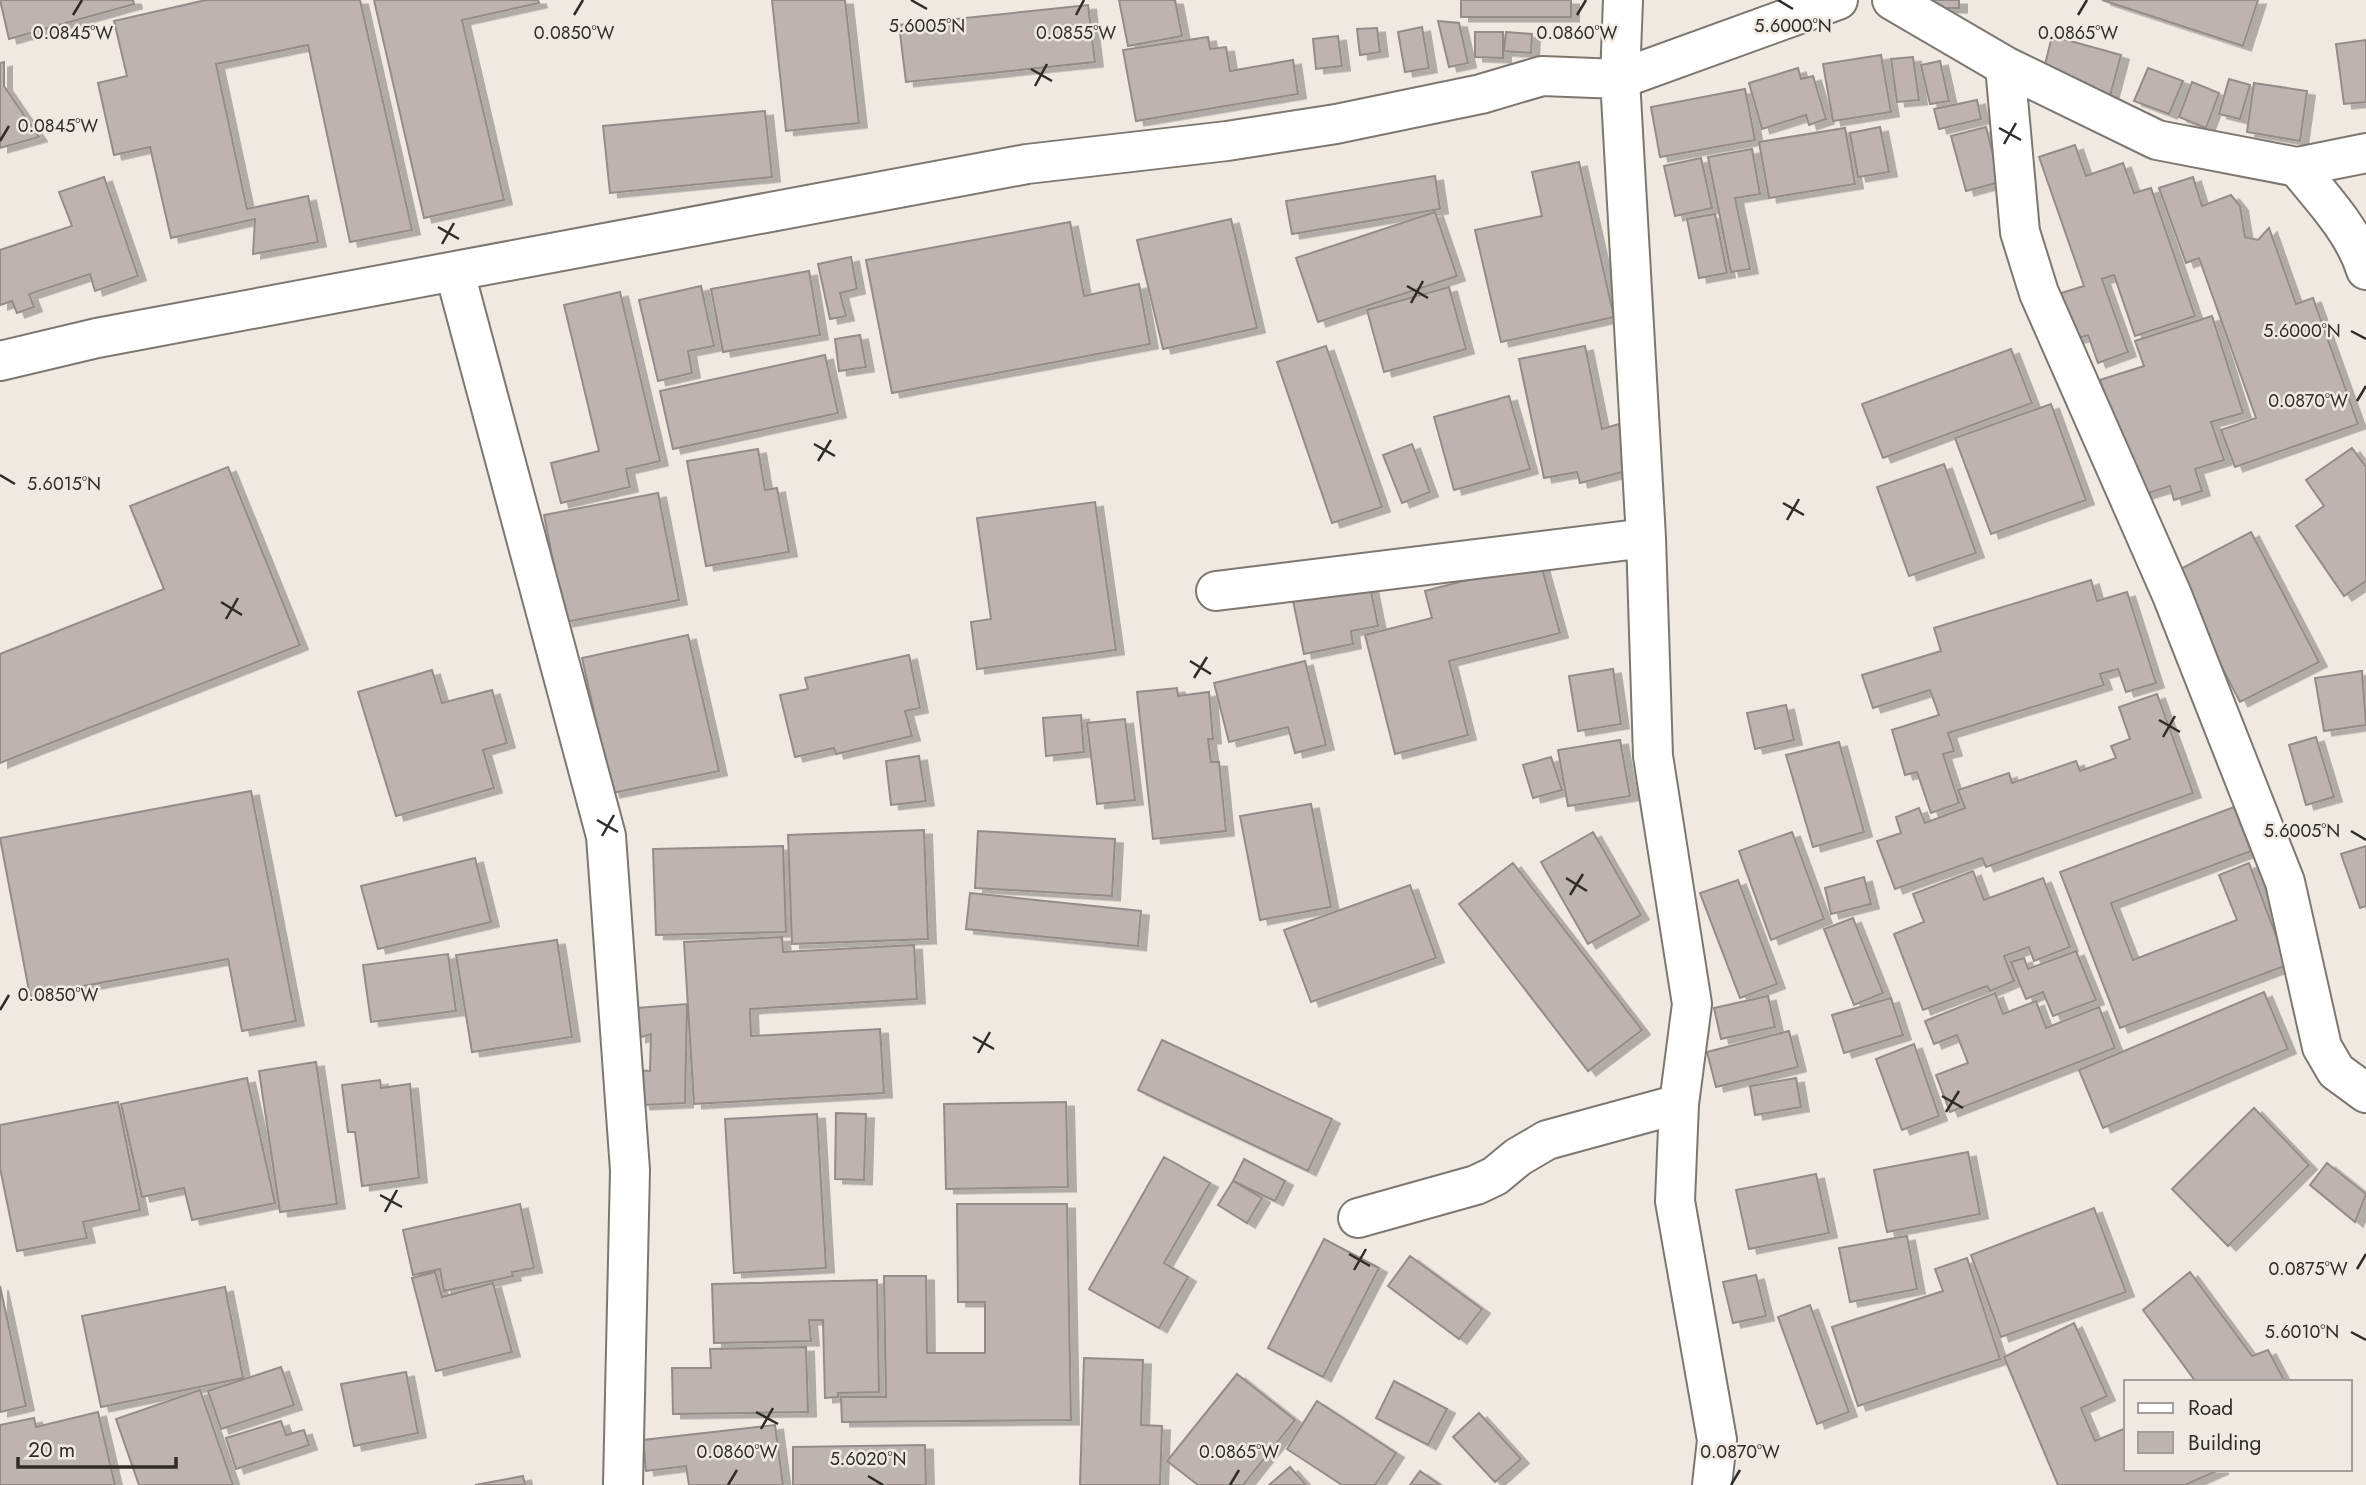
<svg xmlns="http://www.w3.org/2000/svg" width="2366" height="1485" font-family="Jost,sans-serif">
<defs>
<filter id="shadow"><feDropShadow dx="8" dy="4.5" stdDeviation="0" flood-color="#0004"/></filter>
</defs>
<rect width="100%" height="100%" fill="#f0e9e2"/>
<path fill="#bdb3b0" stroke="#958c89" stroke-width="2" filter="url(#shadow)" d="M0,0H133L134,4L9,39Z
M206,0H360L412,230L350,242L308,45L216,64L247,209L308,196L318,242L253,254L255,219L171,238L150,147L114,155L98,83L127,76L114,21Z
M374,0H538L539,3L462,20L504,200L424,218Z
M772,0H845L859,123L786,131Z
M1119,0H1175L1182,36L1128,46Z
M1461,0H1571V17H1461Z
M1916,0H1959V8H1916Z
M2102,0H2258L2243,46Z
M1088,5L1095,62L906,82L899,25Z
M1438,21L1459,23L1468,63L1449,67Z
M1422,27L1429,68L1405,72L1398,32Z
M1377,28L1380,52L1360,55L1357,29Z
M1475,32H1503V58L1475,57Z
M1506,32L1532,34L1531,53L1504,51Z
M1338,36L1342,66L1316,69L1313,39Z
M2052,36L2121,55L2110,96L2042,77Z
M1208,37L1210,49L1226,47L1230,71L1293,60L1298,94L1136,121L1123,50Z
M2366,40V102L2344,104L2336,44Z
M1881,55L1891,112L1833,121L1823,64Z
M1913,57L1919,100L1897,102L1891,59Z
M1940,61L1949,101L1930,104L1921,65Z
M4,62V86L39,137L0,148V63Z
M1798,68L1801,79L1813,76L1826,119L1809,125L1806,115L1762,129L1749,83Z
M2148,68L2183,81L2169,114L2134,101Z
M2229,79L2250,85L2240,119L2219,114Z
M2192,82L2219,93L2206,128L2179,117Z
M2254,83L2307,91L2300,141L2247,132Z
M1745,89L1755,140L1660,157L1651,107Z
M1977,100L1981,119L1939,129L1934,109Z
M765,111L772,177L610,193L603,126Z
M1880,127L1889,172L1858,177L1850,133Z
M1986,127L2000,182L1966,191L1951,136Z
M1845,128L1855,184L1769,198L1759,142Z
M2075,145L2086,176L2123,163L2134,193L2151,188L2195,316L2135,336L2114,275L2102,279L2128,352L2098,363L2088,335L2071,340L2055,295L2084,286L2039,157Z
M1752,149L1760,194L1735,198L1750,269L1731,272L1708,157Z
M1701,158L1712,208L1675,216L1664,166Z
M1579,162L1614,317L1501,342L1475,230L1542,216L1532,172Z
M1435,176L1440,209L1292,234L1286,201Z
M104,177L138,276L95,291L90,274L29,294L34,307L17,313L12,301L0,305V250L72,226L59,192Z
M2193,177L2202,206L2231,195L2240,206L2245,237L2258,240L2269,228L2296,304L2313,298L2358,424L2235,467L2221,430L2256,418L2199,258L2186,263L2159,188Z
M1435,212L1457,276L1318,322L1296,258Z
M1715,214L1727,273L1699,278L1687,219Z
M1231,219L1257,328L1163,349L1137,240Z
M1070,222L1084,296L1139,284L1150,344L892,393L866,260Z
M851,257L857,289L840,293L846,316L830,319L818,264Z
M809,271L820,335L723,352L711,289Z
M701,286L714,346L688,351L692,373L658,381L639,300Z
M1449,287L1466,349L1384,372L1367,310Z
M620,292L660,461L626,469L630,487L561,503L551,463L599,451L564,305Z
M2212,316L2243,413L2211,422L2224,460L2195,469L2202,491L2174,500L2170,486L2139,496L2100,380L2144,366L2135,341Z
M860,335L866,367L839,371L835,339Z
M1326,346L1382,507L1332,523L1277,362Z
M1585,346L1602,429L1619,424L1630,470L1580,483L1577,472L1544,478L1519,359Z
M2011,349L2032,403L1883,458L1862,404Z
M825,355L838,413L673,449L660,391Z
M1509,396L1530,469L1454,490L1434,417Z
M2051,404L2086,500L1991,534L1955,438Z
M1412,444L1430,492L1402,503L1383,455Z
M2352,448L2366,467V581L2344,596L2296,526L2324,506L2306,480Z
M758,449L765,490L777,488L789,552L706,566L687,461Z
M1944,464L1976,553L1909,576L1877,487Z
M228,467L300,645L0,763V654L164,589L130,506Z
M658,493L679,600L565,622L544,515Z
M1095,502L1116,650L977,669L971,622L991,619L977,518Z
M2251,532L2319,662L2240,702L2173,573Z
M1540,561L1560,633L1449,661L1468,735L1395,754L1365,635L1432,618L1425,591Z
M2091,580L2097,601L2127,592L2156,683L2126,692L2118,669L2100,674L2104,685L1948,733L1954,751L1943,754L1959,803L1931,813L1917,772L1905,775L1892,730L1939,715L1930,690L1873,708L1862,675L1941,651L1934,628Z
M1369,581L1378,626L1351,631L1353,644L1304,654L1292,596Z
M688,635L719,771L612,793L582,658Z
M909,655L920,708L905,711L912,736L836,754L834,748L795,757L780,695L808,689L805,678Z
M1305,661L1326,745L1295,753L1288,727L1229,742L1214,683Z
M1613,669L1621,724L1578,731L1569,676Z
M432,670L442,703L492,690L507,743L483,750L494,788L396,816L358,692Z
M2362,671L2366,725L2324,731L2315,678Z
M1177,688L1178,696L1209,692L1213,739H1208L1211,762H1219L1226,831L1153,839L1137,692Z
M2157,694L2193,793L1986,867L1982,858L1895,889L1877,841L1901,833L1896,817L1919,808L1925,823L1965,808L1958,790L2009,773L2012,783L2076,761L2080,771L2116,758L2111,746L2130,739L2119,707Z
M1786,705L1794,740L1755,749L1747,713Z
M1081,715L1084,752L1046,756L1043,718Z
M1125,719L1135,800L1097,804L1087,723Z
M2316,737L2334,797L2306,805L2289,745Z
M1620,740L1630,796L1568,806L1558,750Z
M1839,742L1864,832L1813,847L1786,755Z
M919,756L926,801L891,805L886,761Z
M1551,757L1562,790L1533,798L1523,765Z
M251,791L296,1021L242,1031L228,959L30,996L0,838Z
M1311,804L1331,907L1260,920L1240,816Z
M2234,807L2251,851L2111,903L2133,960L2237,920L2219,875L2249,863L2287,965L2120,1028L2060,872Z
M924,830L928,939L792,944L788,835Z
M978,831L1115,839L1112,896L975,888Z
M1593,832L1641,915L1588,944L1541,862Z
M1792,832L1824,919L1771,940L1739,851Z
M783,846L786,932L656,935L653,849Z
M2366,846V906L2360,908L2341,854Z
M475,858L491,922L378,949L361,886Z
M1513,863L1642,1030L1588,1071L1459,904Z
M1973,871L1984,900L2043,878L2070,947L2034,961L2029,947L2004,956L2014,981L1990,991L1987,986L1923,1010L1894,934L1924,922L1913,894Z
M1864,877L1871,904L1831,914L1825,888Z
M1738,880L1777,984L1740,998L1700,893Z
M1410,885L1436,958L1311,1002L1284,930Z
M970,893L1141,911L1138,946L966,929Z
M1853,918L1883,993L1854,1005L1824,929Z
M782,937L783,952L914,945L917,999L750,1009L751,1036L880,1029L884,1093L694,1104L684,942Z
M557,940L572,1037L472,1052L456,955Z
M2076,951L2096,1000L2053,1016L2043,992L2026,999L2011,962L2024,958L2028,969Z
M448,954L456,1011L371,1022L363,965Z
M2264,992L2288,1049L2103,1128L2079,1070Z
M1995,993L2003,1014L2036,1001L2046,1028L2099,1007L2115,1048L1950,1112L1936,1075L1968,1063L1957,1035L1934,1044L1925,1021Z
M1768,996L1775,1027L1721,1039L1714,1008Z
M1891,998L1903,1035L1844,1053L1832,1015Z
M687,1004L685,1103L642,1105L638,1070L650,1071L651,1034L638,1038L637,1008Z
M1789,1031L1798,1067L1716,1087L1707,1052Z
M1162,1040L1332,1119L1308,1171L1138,1090Z
M1914,1044L1939,1116L1902,1130L1876,1059Z
M316,1062L337,1204L280,1212L259,1071Z
M247,1078L275,1203L192,1220L184,1188L142,1197L121,1104Z
M1796,1078L1801,1107L1755,1115L1750,1086Z
M380,1080L381,1088L410,1084L419,1178L362,1186L355,1132H348L342,1085Z
M118,1102L140,1210L83,1222L87,1238L17,1251L0,1168V1125Z
M1066,1102L1068,1187L946,1189L944,1104Z
M2254,1108L2309,1165L2228,1246L2172,1189Z
M836,1113L866,1114L864,1180L835,1179Z
M817,1114L826,1268L734,1273L725,1119Z
M1968,1152L1980,1214L1887,1232L1874,1170Z
M1164,1157L1210,1183L1164,1263L1188,1277L1159,1328L1089,1289Z
M1244,1159L1285,1181L1275,1201L1233,1181Z
M2327,1163L2366,1194L2355,1222L2310,1185Z
M1816,1174L1829,1233L1749,1249L1736,1190Z
M1233,1181L1262,1198L1247,1223L1218,1205Z
M520,1204L534,1268L512,1272L513,1276L444,1291L440,1269L413,1275L403,1230Z
M957,1204H1067L1071,1420L842,1422L841,1397H886L884,1276H926L927,1353H985V1302H958Z
M2094,1208L2126,1292L2001,1337L1971,1255Z
M1907,1236L1917,1289L1850,1302L1839,1248Z
M1324,1239L1379,1268L1323,1377L1268,1348Z
M1410,1256L1482,1309L1459,1339L1388,1286Z
M1967,1258L2000,1359L1858,1406L1832,1327L1943,1291L1935,1269Z
M435,1272L442,1297L493,1283L512,1352L436,1371L412,1278Z
M2190,1272L2252,1356L2268,1350L2285,1382H2196L2143,1310Z
M1756,1275L1766,1316L1733,1323L1723,1282Z
M877,1280L879,1392L838,1393V1397L825,1398L823,1320H809L811,1341L714,1343L712,1284Z
M0,1286L26,1406L0,1412Z
M225,1287L243,1378L101,1407L82,1316Z
M1810,1305L1849,1412L1817,1424L1778,1317Z
M2074,1323L2107,1396L2081,1408L2095,1441L2126,1428V1469H2221L2185,1485H2058L2004,1357Z
M806,1347L808,1412L673,1414L672,1368H711L710,1349Z
M1084,1358L1143,1360L1141,1425L1162,1426L1160,1485H1080Z
M281,1367L294,1405L221,1429L208,1391Z
M406,1372L418,1433L354,1446L341,1384Z
M1237,1374L1295,1420L1243,1485H1198L1167,1461Z
M1394,1381L1447,1409L1428,1445L1376,1418Z
M200,1390L233,1485H139L116,1419Z
M1317,1401L1396,1453L1375,1485H1342L1287,1449Z
M98,1412L115,1485H0V1425L34,1418L36,1427Z
M1479,1413L1521,1459L1495,1482L1453,1437Z
M281,1421L286,1435L304,1430L309,1445L236,1469L226,1438Z
M775,1425L783,1485H689L686,1466L646,1471L643,1440Z
M925,1445L926,1485H793V1447Z
M1290,1467L1306,1485H1269Z
M1420,1471L1440,1485H1410Z
M523,1476L525,1485H475Z"/>
<g fill="none" stroke-linecap="round" stroke-linejoin="round">
<defs>
<path id="minor" d="M1623,0L1620,79L1646,538L1653,756L1692,1004L1679,1104L1675,1201L1717,1440L1712,1485
M1892,0L2005,66L2157,140L2297,167L2366,153
M2005,66L2020,232L2039,293L2172,595L2285,882L2322,1047L2336,1071L2366,1093
M2297,167C2322,198 2354,231 2366,270
M455,273L606,836L630,1170L623,1485
M0,361L97,338L1027,164L1227,141L1336,124L1481,94L1542,76L1620,79L1838,0
M1216,591L1646,538
M1358,1218L1476,1185L1495,1176L1518,1157L1547,1140L1679,1104"/>
</defs>
<use href="#minor" stroke="#7d7770" stroke-width="42"/>
<use href="#minor" stroke="#fff" stroke-width="38"/>
</g>
<path fill="none" stroke="#2e2b29" stroke-width="2.5" d="M911,0L927,9M1778,0L1793,9M73,15L82,0M574,15L583,0M1076,15L1084,0M1577,15L1586,0M2078,15L2087,0M1031,69L1052,81M1035,86L1047,64M1999,128L2021,140M0,141L9,126M2004,144L2016,123M438,227L459,239M442,244L454,223M1407,286L1428,298M1411,303L1423,281M2351,331L2366,339M2357,401L2366,386M814,444L835,456M818,461L831,440M0,475L15,484M1783,503L1804,515M1787,520L1799,499M221,602L242,615M226,619L238,598M1190,661L1211,674M1194,678L1207,657M2159,720L2180,732M2163,737L2175,716M597,820L618,832M2351,831L2366,840M602,836L614,815M1566,878L1587,891M1570,895L1583,874M0,1010L9,995M973,1037L994,1049M978,1053L990,1032M1942,1096L1963,1108M1946,1112L1959,1091M380,1195L402,1207M385,1212L397,1190M1349,1254L1370,1266M2357,1269L2366,1254M1354,1270L1366,1249M2351,1332L2366,1340M756,1412L778,1424M761,1429L773,1408M868,1476L883,1485M728,1485L737,1470M1230,1485L1239,1470M1731,1485L1740,1470"/>
<g font-size="18" text-anchor="middle" fill="#2e2b29" stroke="#f0e9e2" stroke-width="5" stroke-linejoin="round" paint-order="stroke">
<text x="927" y="32">5.6005°N</text>
<text x="1793" y="32">5.6000°N</text>
<text x="73" y="39">0.0845°W</text>
<text x="574" y="39">0.0850°W</text>
<text x="1076" y="39">0.0855°W</text>
<text x="1577" y="39">0.0860°W</text>
<text x="2078" y="39">0.0865°W</text>
<text x="58" y="132">0.0845°W</text>
<text x="2302" y="337">5.6000°N</text>
<text x="2308" y="407">0.0870°W</text>
<text x="64" y="490">5.6015°N</text>
<text x="2302" y="837">5.6005°N</text>
<text x="58" y="1001">0.0850°W</text>
<text x="2308" y="1275">0.0875°W</text>
<text x="2302" y="1338">5.6010°N</text>
<text x="737" y="1458">0.0860°W</text>
<text x="1239" y="1458">0.0865°W</text>
<text x="1740" y="1458">0.0870°W</text>
<text x="868" y="1465">5.6020°N</text>
</g>
<rect x="2124" y="1380" width="228" height="91" fill="#f0e9e2" stroke="#a29d98" stroke-width="2"/>
<rect x="2138" y="1403" width="35" height="10" fill="#ffffff" stroke="#a29d98" stroke-width="2"/>
<text x="2188" y="1415" font-size="21" fill="#2e2b29">Road</text>
<rect x="2138" y="1432" width="35" height="21" fill="#bdb3b0" stroke="#a29d98" stroke-width="2"/>
<text x="2188" y="1450" font-size="21" fill="#2e2b29">Building</text>
<path d="M18 1457v10h158v-10" fill="none" stroke="#2e2b29" stroke-width="3.5"/>
<text x="28" y="1457" font-size="21" fill="#2e2b29" stroke="#f0e9e2" stroke-width="5" paint-order="stroke">20 m</text>
</svg>
